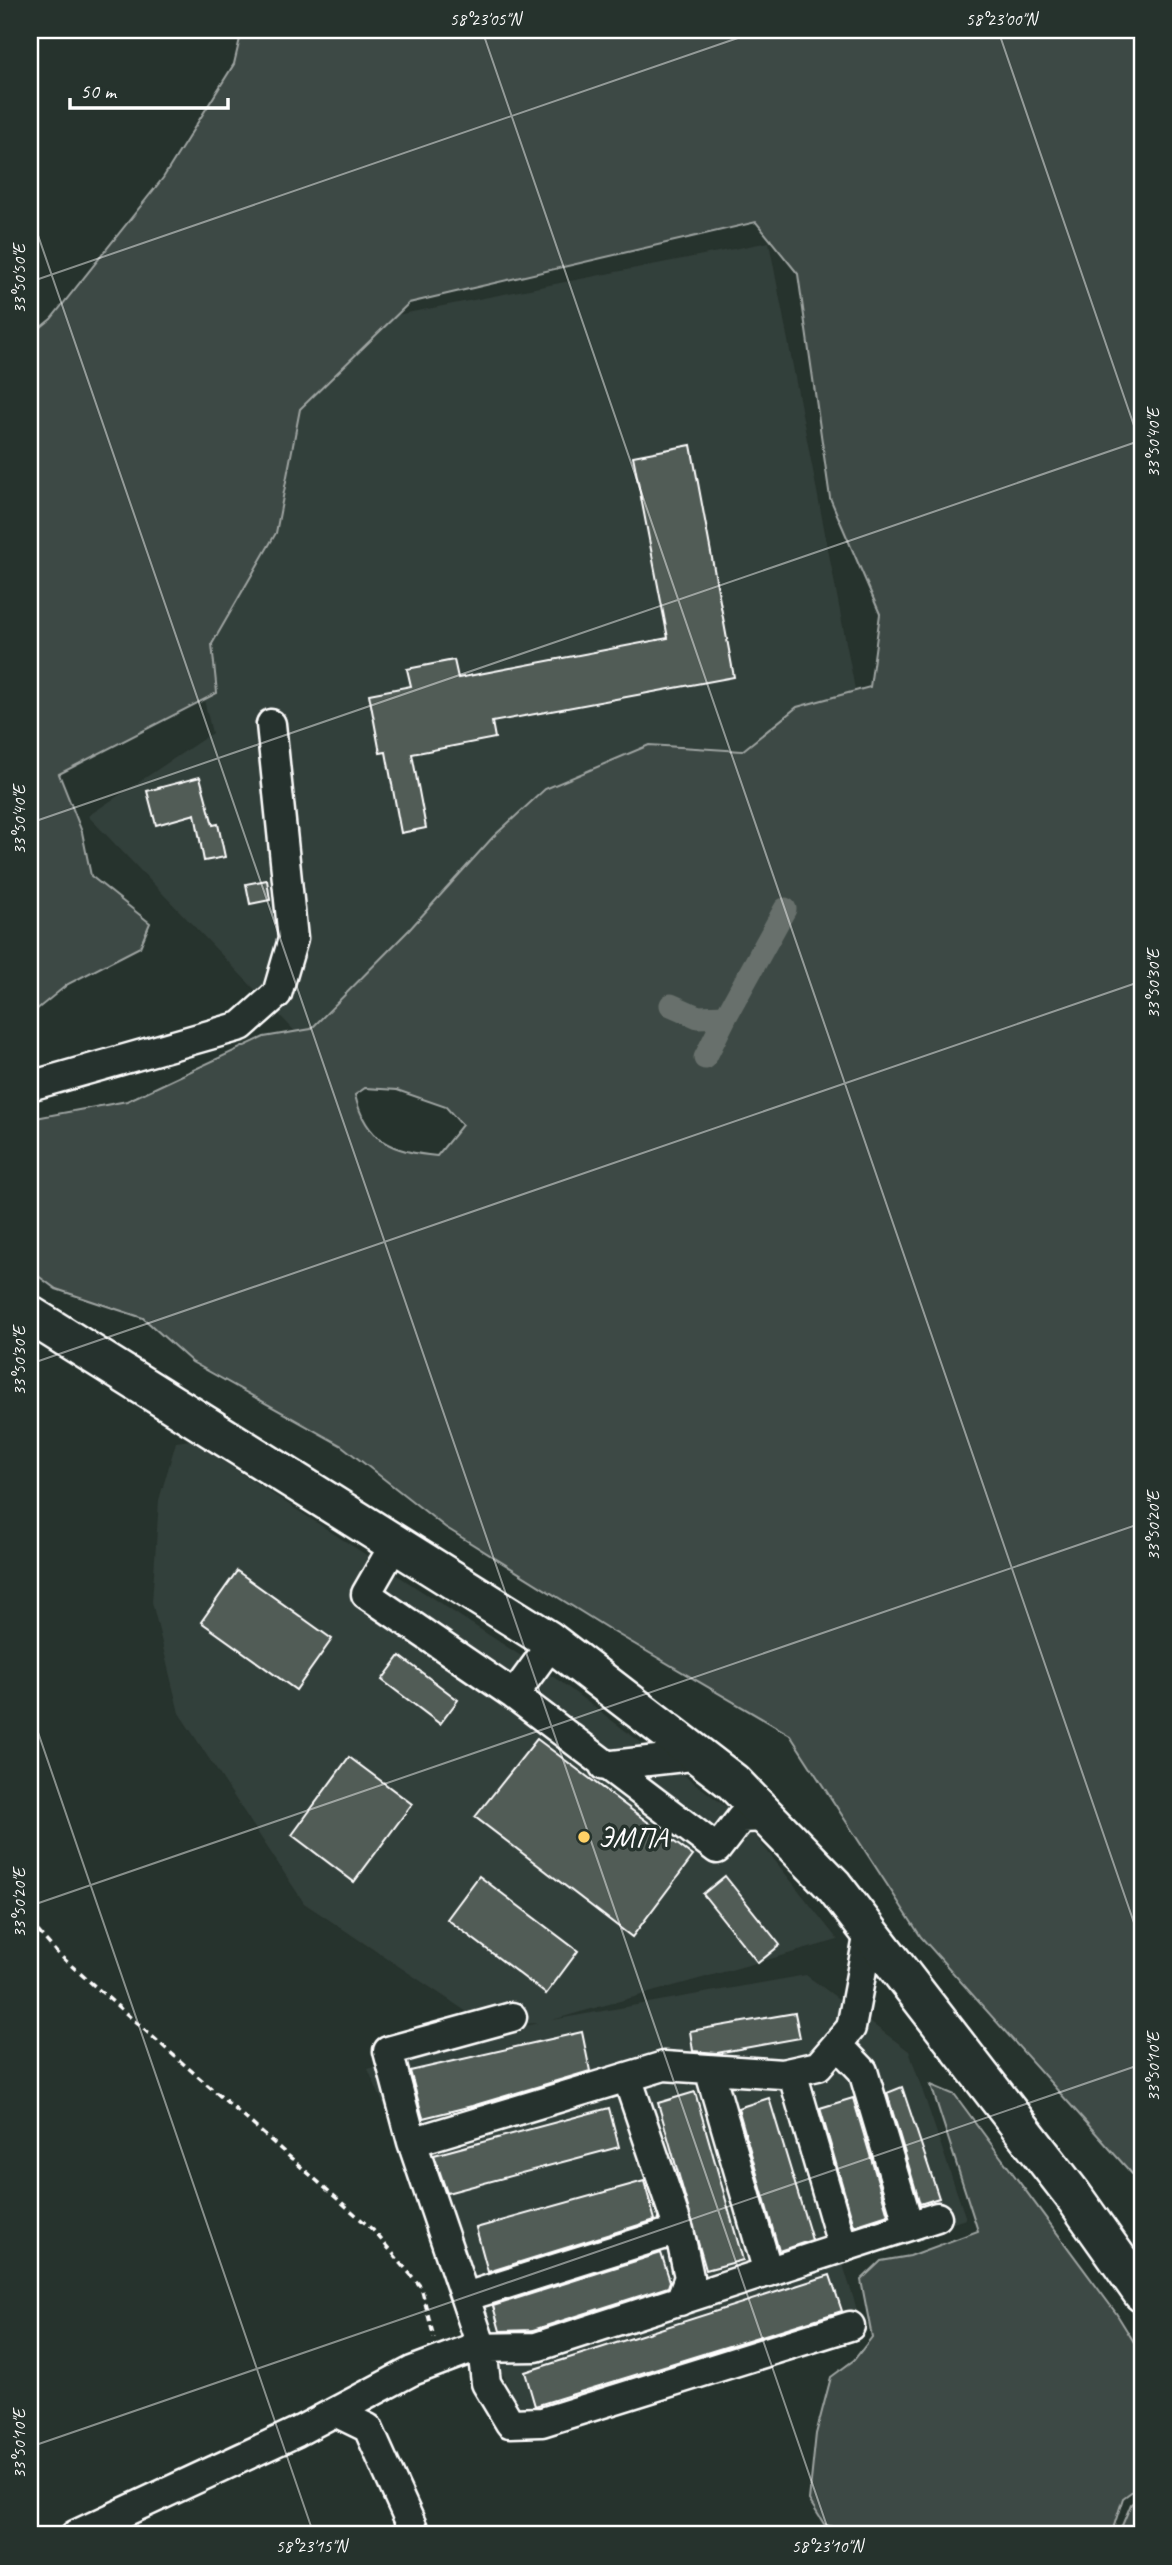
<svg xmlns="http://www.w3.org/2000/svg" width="1172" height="2565" font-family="Caveat,sans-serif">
<rect width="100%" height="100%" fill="#26332d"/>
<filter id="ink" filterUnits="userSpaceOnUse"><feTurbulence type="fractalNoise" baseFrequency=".0143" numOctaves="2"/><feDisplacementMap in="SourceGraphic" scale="14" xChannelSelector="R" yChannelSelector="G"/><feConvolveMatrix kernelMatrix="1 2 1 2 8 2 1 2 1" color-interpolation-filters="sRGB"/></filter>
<g filter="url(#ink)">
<path fill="#333f3a" d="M769,242L899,918L313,1050L88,816L212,733L183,613L192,355Z
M190,1440L561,1682L741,1818L838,1940L552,2020L806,1975L909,2051L966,2219L841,2258L863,2329L529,2433L368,2069L537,2023L488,2026L304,1903L179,1713L152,1602L159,1500L176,1442Z"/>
<path fill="#3e4944" stroke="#9ea4a2" stroke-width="2" fill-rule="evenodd" d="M242,30H1142V2185L921,1937L790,1735L612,1631L445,1527L342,1446L192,1362L143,1318L56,1289L30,1270V1119L127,1101L264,1037L311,1029L409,930L493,837L545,789L649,745L742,751L797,707L870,687L880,614L830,498L798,274L756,222L409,303L300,409L276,533L212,644L217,693L59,774L82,832L91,876L150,923L140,947L68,984L30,1015V453L34,442L30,435V336L51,319L163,178L234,64ZM365,1088L397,1090L446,1107L462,1125L437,1156C393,1152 366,1142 355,1095Z
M931,2085L955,2095L1116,2313L1142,2355V2484L1123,2498L1111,2535H854L824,2524L809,2500L816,2434L831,2377L854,2360L872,2337L861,2280L881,2261L910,2256L978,2231Z
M1142,2495V2535H1118L1131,2504Z"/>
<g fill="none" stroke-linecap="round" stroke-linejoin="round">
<path stroke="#67706c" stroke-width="23" d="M671,1005L698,1017L726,1016L785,909
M705,1058L726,1016"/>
</g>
<path fill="#515c57" stroke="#fff" stroke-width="2" d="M691,445L734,677L492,722L495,738L412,754L426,828L401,833L386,752L380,753L369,694L411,686L407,669L454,660L458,678L668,638L633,456Z
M200,777L213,825L218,824L225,857L204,861L195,814L156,825L147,791Z
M267,880L270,900L250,904L246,884Z
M237,1571L332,1639L296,1690L201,1622Z
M400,1656L458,1700L440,1724L382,1680Z
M537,1739L693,1856L632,1937L475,1817Z
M349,1757L412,1804L354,1882L292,1835Z
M479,1876L578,1951L546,1994L447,1919Z
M725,1876L780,1945L758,1963L703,1894Z
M795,2013L800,2038L717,2053L693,2051L690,2031Z
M582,2032L590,2071L472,2106L423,2118L410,2071Z
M902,2087L939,2198L920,2204L887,2093Z
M695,2092L743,2260L706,2270L658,2103Z
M769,2098L812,2240L779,2251L738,2108Z
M853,2098L888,2215L854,2226L820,2108Z
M609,2108L619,2147L447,2193L434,2155Z
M644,2181L655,2220L488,2272L476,2228Z
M661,2253L670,2281L668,2287L533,2330L500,2331L493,2306Z
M830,2275L842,2311L535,2406L525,2372Z"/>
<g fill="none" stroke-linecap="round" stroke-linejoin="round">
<defs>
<path id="minor" d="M30,1086L241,1026L277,994L293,939L271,724
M396,1542L366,1594L514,1695L552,1643
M514,1695L717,1849L741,1818L771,1817
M604,1766L701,1755
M837,2044L863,2071L909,2226
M709,2069L768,2272
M792,2072L843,2248
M412,2142L388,2051L512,2017
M679,2230L689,2277L680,2301
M465,2297L679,2230L627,2077
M850,2326L542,2422L510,2423L486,2383L482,2348L412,2142L664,2066L782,2074L818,2066L851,2028L869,1932
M335,2412L368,2428L416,2535
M75,2535L297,2432L412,2371L473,2348L536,2347L937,2217"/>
<path id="major" d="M30,1315L547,1639L733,1782L834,1886L1072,2194L1142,2293"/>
</defs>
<use href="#minor" stroke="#fff" stroke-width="33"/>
<use href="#major" stroke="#fff" stroke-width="42"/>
<path stroke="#fff" stroke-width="3.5" stroke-dasharray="7 5" stroke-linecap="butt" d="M30,1922L57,1953L373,2230L421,2287L434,2338"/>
<use href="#minor" stroke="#26332d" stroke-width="28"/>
<use href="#major" stroke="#26332d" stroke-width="37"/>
</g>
</g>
<path fill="none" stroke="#fff" stroke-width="2" stroke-opacity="0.45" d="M482,30L1142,1946M998,30L1142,449M30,212L830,2535M30,282L761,30M30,823L1142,440M30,1364L1142,981M30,1709L314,2535M30,1906L1142,1523M30,2447L1142,2064"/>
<circle fill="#ffd166" stroke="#26332d" stroke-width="2.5" cx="584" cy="1837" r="7"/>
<g text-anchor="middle" stroke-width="7" stroke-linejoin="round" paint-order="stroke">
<g font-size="30" fill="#fff" stroke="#26332d" text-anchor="start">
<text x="598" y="1847">ЭМПА</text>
</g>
</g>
<rect width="1172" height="2565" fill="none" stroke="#26332d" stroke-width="77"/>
<path d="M70 98v10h158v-10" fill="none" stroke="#ffffff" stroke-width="3.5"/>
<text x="80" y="98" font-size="21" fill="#ffffff" stroke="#26332d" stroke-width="5" paint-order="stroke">50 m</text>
<rect x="38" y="38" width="1096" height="2488" fill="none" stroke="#fff" stroke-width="2.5"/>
<g font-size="18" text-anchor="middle" fill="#fff">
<text x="485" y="25">58°23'05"N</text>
<text x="1001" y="25">58°23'00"N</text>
<text transform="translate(19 279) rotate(-90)" y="6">33°50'50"E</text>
<text transform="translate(1153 443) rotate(-90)" y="6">33°50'40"E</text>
<text transform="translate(19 820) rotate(-90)" y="6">33°50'40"E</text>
<text transform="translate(1153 984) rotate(-90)" y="6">33°50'30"E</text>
<text transform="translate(19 1361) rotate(-90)" y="6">33°50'30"E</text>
<text transform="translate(1153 1526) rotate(-90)" y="6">33°50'20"E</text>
<text transform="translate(19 1903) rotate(-90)" y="6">33°50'20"E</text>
<text transform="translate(1153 2067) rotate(-90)" y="6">33°50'10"E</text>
<text transform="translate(19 2444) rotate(-90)" y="6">33°50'10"E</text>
<text x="311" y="2552">58°23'15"N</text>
<text x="827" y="2552">58°23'10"N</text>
</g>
</svg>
